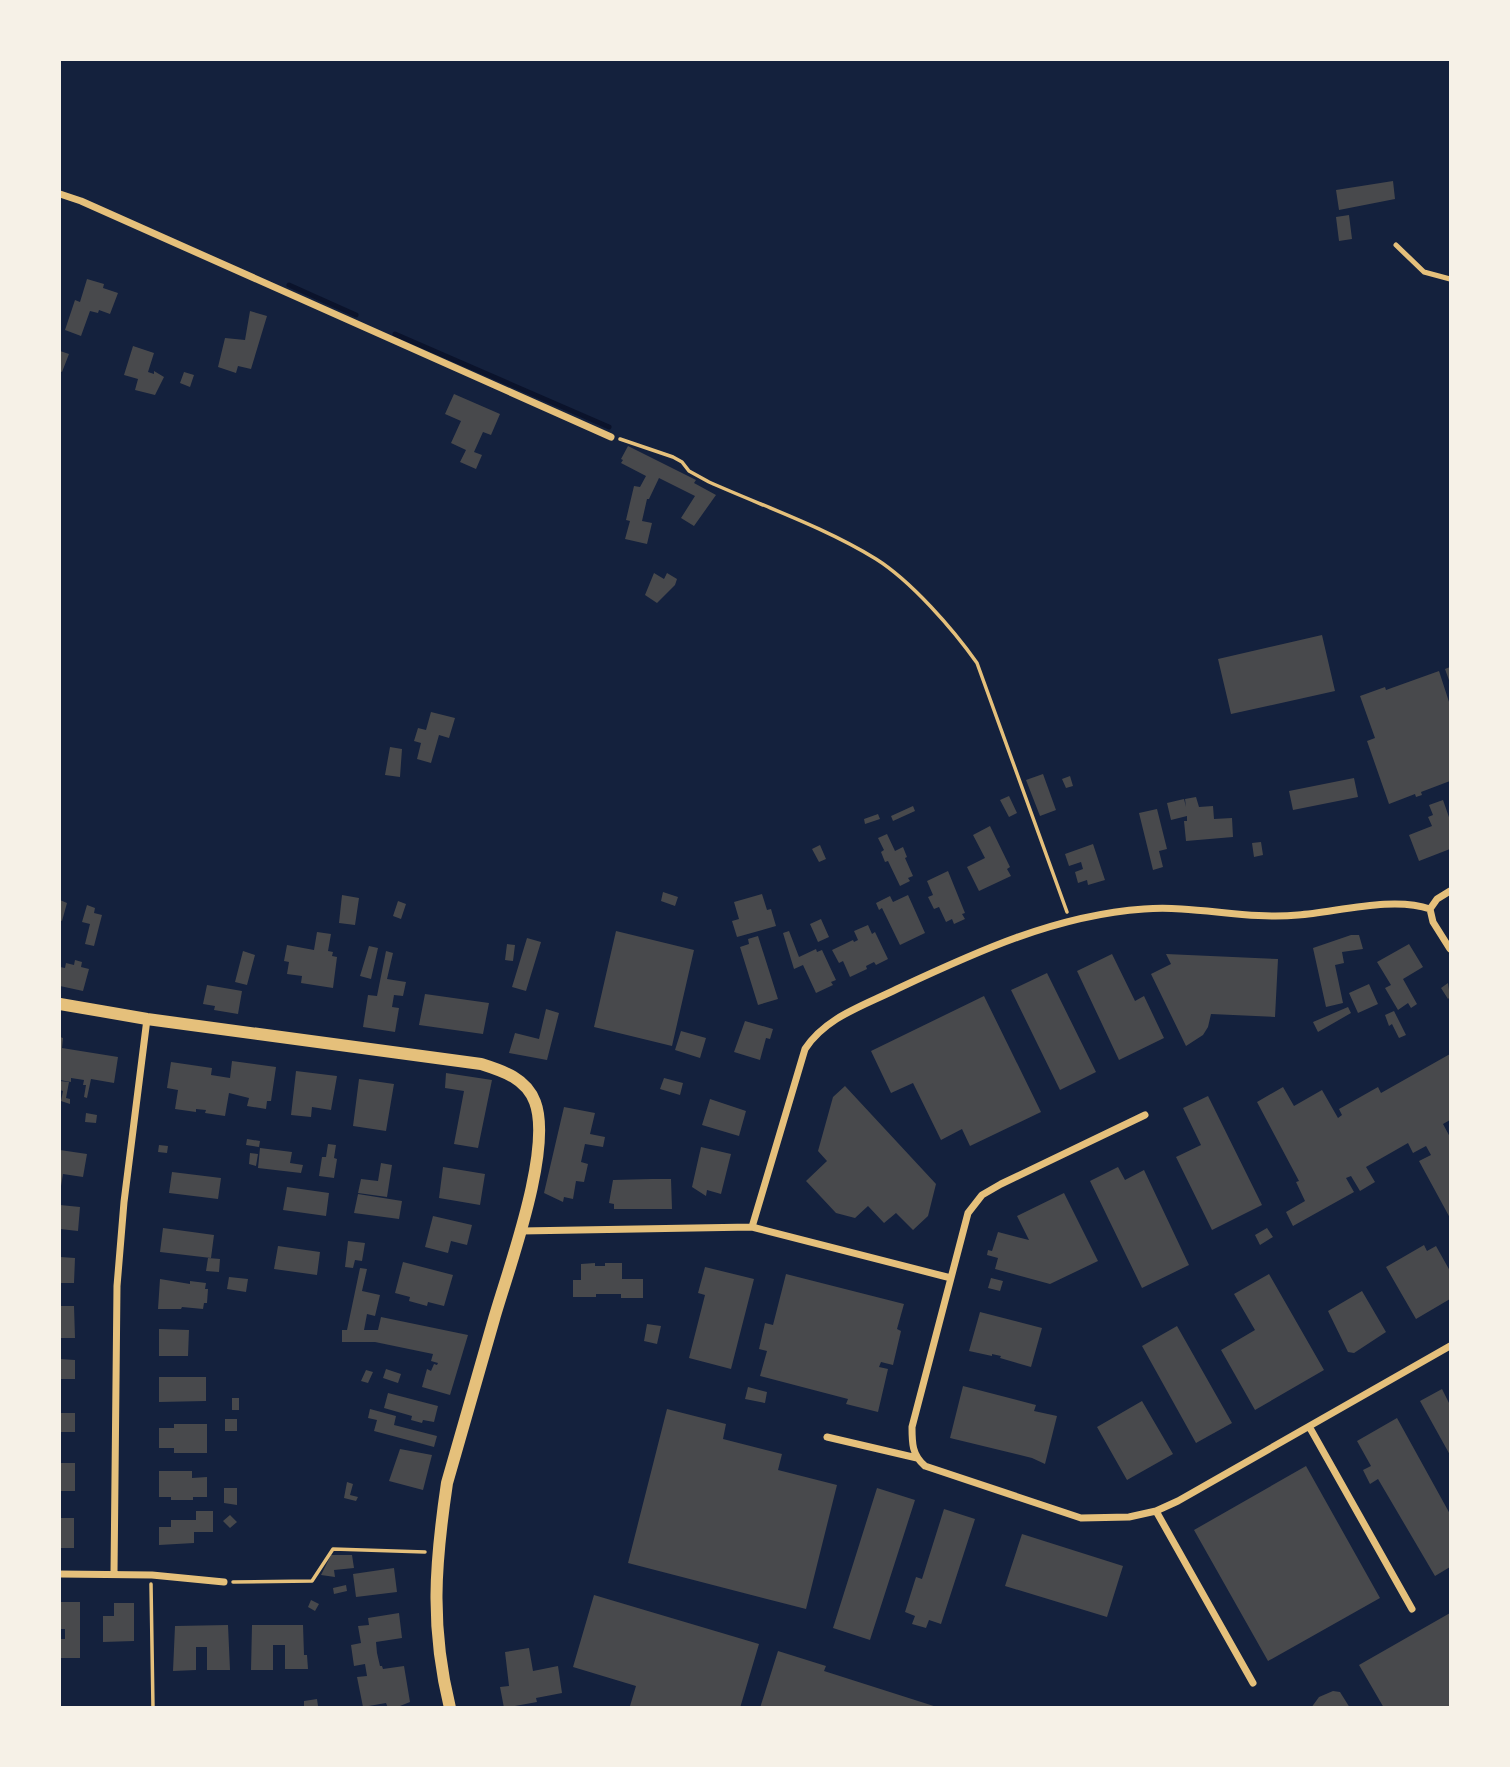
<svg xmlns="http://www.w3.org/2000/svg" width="1510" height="1767" font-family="Poppins,sans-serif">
<rect width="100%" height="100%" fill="#14213d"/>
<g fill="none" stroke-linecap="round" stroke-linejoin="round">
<path stroke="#0b132b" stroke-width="5" d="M289,285L356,315
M395,334L609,427"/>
</g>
<path fill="#48494c" d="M1393,181L1395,199L1339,210L1336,190Z
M1349,215L1352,239L1339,241L1336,217Z
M87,279L104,284L103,288L118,293L110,314L99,310L98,313L90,311L81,336L65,330L75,300L80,302Z
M250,311L267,316L251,369L238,366L236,373L218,367L225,338L245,340Z
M133,346L154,353L148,372L154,374V371L164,377L155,395L135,390L138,379L124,375Z
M60,351L69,354L62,372L60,371Z
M184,372L194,375L190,387L180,383Z
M454,394L500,414L491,435L483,432L474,452L482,455L476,469L460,462L466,450L451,443L461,421L445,414Z
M628,446L696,480L694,483L716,495L694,526L681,518L695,496L659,478L649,499H647L642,521L652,523L647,544L625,539L630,521L626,520L634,486L640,487L646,476L621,463L623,460L621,459Z
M654,573L664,579L667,573L677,579L675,585L657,603L645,595Z
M1322,635L1335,691L1231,714L1218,659Z
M1450,667V683L1445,669Z
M1439,671L1450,705V781L1421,792L1422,795L1416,797L1415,794L1389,804L1367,741L1375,738L1360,696L1385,687L1386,690Z
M431,712L455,718L449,738L439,735L431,763L417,759L421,743L414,741L418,728L426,730Z
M390,747L402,749L400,777L385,775Z
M1043,774L1056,810L1040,816L1026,780Z
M1070,776L1073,786L1066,788L1062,779Z
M1354,778L1358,797L1293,810L1289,791Z
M1009,796L1017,813L1009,817L1000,800Z
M1196,797L1199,807L1213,806L1214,819L1232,818L1233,837L1186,841L1184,821H1187V816L1171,820L1167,803L1184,799L1186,807L1185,799Z
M1443,800L1450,820V849L1419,861L1409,835L1432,826L1428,817L1433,815L1429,805Z
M913,806L915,811L893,821L891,816Z
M1157,809L1167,849L1159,851L1163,867L1153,870L1139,813Z
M878,814L880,819L865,824L864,819Z
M990,826L1010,867L1007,869L1011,876L979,891L967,867L985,858L973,835Z
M887,834L895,851L903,847L907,857L905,858L913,876L908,878L910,881L900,886L888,861L885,862L881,852L884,850L878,838Z
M1261,842L1263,855L1254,857L1252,843Z
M1093,844L1105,880L1088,885L1087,880L1078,883L1075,872L1083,869L1081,862L1069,866L1065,854Z
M820,845L826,859L819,862L812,849Z
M948,871L965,913L962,914L965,919L954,924L952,919L946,922L939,907L934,909L928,897L933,895L927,881Z
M663,892L678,897L675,906L661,901Z
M762,894L767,910L771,909L776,926L737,937L732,921L739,919L734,902Z
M342,895L359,898L355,925L339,923Z
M908,895L925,933L900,945L882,908L879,910L876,903L890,896L893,902Z
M60,900L67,903L62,921L60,920Z
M398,901L406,904L401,919L393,916Z
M87,905L95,908L94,913L102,915L94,946L85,944L90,924L82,922Z
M821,919L829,937L818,942L810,924Z
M868,925L872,934L875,932L888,959L876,965L874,962L866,966L867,969L850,977L843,961L839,963L832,950L853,940L854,942L858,940L854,931Z
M616,931L694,950L672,1046L594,1027Z
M789,931L799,957L816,949L817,952L822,950L836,980L831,982L833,985L816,993L803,965L794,969L783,933Z
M317,932L331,934L328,951L333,952L332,956L337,957L333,988L301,983L302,976L287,974L289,962L284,961L287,945L314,950Z
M1351,935H1359L1363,949L1342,952L1344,963L1335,965L1343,1003L1326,1007L1313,948Z
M758,936L778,999L758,1005L740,947L749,944L748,939Z
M527,938L541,942L526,991L512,987Z
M507,944L515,945L513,961L505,960Z
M1409,944L1423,967L1403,979L1417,1004L1411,1008L1408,1003L1398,1010L1385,988L1391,985L1377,962Z
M369,946L378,948L371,979L360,976Z
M243,951L255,955L247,985L235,982Z
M386,951L393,953L387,979L406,982L403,996L394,995L392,1007L399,1008L395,1032L363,1027L368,995L377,996Z
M1112,954L1135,1001L1144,996L1164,1038L1119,1060L1077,971Z
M1166,954L1278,959L1275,1017L1211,1014L1208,1027L1203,1035L1186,1046L1151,974L1171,964Z
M75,960L82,962L81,967L89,969L83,991L60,986V967L65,968L66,963L74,965Z
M1047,973L1096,1072L1060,1090L1011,990Z
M1448,983L1450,997L1448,999L1441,988Z
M1369,984L1378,1004L1358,1013L1349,993Z
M207,985L242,991L238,1014L214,1010L215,1006L203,1004Z
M425,994L489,1003L483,1034L419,1025Z
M984,996L1041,1112L970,1146L962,1129L941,1140L913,1083L891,1093L871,1051Z
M1348,1007L1351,1013L1318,1032L1313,1022Z
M546,1009L559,1013L547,1060L509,1053L515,1033L539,1039Z
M1394,1011L1406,1035L1399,1038L1392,1024L1389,1026L1385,1015Z
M745,1021L773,1029L770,1039L766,1038L760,1060L734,1052Z
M681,1031L706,1038L700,1058L675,1050Z
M60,1037L63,1038L62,1048L118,1057L114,1083L91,1079L87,1098L84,1097L86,1085H83L84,1080L71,1078V1082L60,1080Z
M1450,1054V1120L1443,1124L1450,1137V1218L1419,1161L1431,1155L1426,1146L1413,1153L1408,1143L1366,1167L1375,1182L1360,1191L1351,1176L1346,1178L1354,1192L1293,1226L1286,1212L1305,1201L1296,1182L1299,1181L1257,1102L1283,1087L1294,1106L1322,1090L1338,1118L1342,1115L1339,1109L1378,1087L1381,1093Z
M232,1061L276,1067L271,1101H267L266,1109L247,1106L249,1098L229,1093L225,1116L205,1113L206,1110L196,1109V1112L175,1109L178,1090L167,1088L171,1062L212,1068L211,1075L230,1078Z
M296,1071L337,1076L331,1110L312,1107L311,1117L291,1115Z
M446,1073L492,1080L478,1148L454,1144L464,1091L445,1088Z
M664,1078L683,1083L680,1095L660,1089Z
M359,1079L394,1084L386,1131L353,1126Z
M60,1081L69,1082L66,1098L70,1099V1104L61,1101L63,1091L60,1090Z
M845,1086L936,1184L928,1216L913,1230L896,1213L884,1223L868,1206L855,1218L836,1213L806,1181L827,1161L818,1151L833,1097Z
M1208,1096L1262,1205L1212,1230L1176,1157L1201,1145L1183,1108Z
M710,1099L746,1111L739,1136L702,1125Z
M564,1107L595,1113L590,1134L605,1137L603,1147L585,1144L581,1162L588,1164L584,1182L576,1181L573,1199L564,1197L563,1202L544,1193Z
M86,1113L97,1115L96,1123L85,1122Z
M247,1139L260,1141L259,1147L246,1145Z
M328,1144L336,1145L334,1158L337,1159L334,1178L319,1176L322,1157H326Z
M159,1145L168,1146L167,1153L158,1152Z
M701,1147L731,1154L721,1194L707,1190L706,1196L692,1187Z
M260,1148L292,1152L290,1163L303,1165L301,1173L258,1168Z
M60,1150L87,1154L83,1177L63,1174L61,1186Z
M250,1153L258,1154L256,1166L249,1164Z
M381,1163L392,1165L387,1197L358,1193L361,1179L378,1181Z
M443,1167L485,1174L480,1205L439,1198Z
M1118,1167L1125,1180L1144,1170L1189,1265L1142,1288L1090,1181Z
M172,1172L221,1178L218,1199L169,1193Z
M652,1179H671L672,1209H614V1204L609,1203L613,1180Z
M287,1187L329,1193L326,1216L283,1210Z
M1064,1193L1098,1261L1050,1284L995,1269L998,1258L987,1255L988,1250L992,1251L998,1232L1029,1240L1017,1216Z
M358,1194L402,1201L399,1219L354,1213Z
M60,1205L80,1207L78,1231L60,1229Z
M433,1216L472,1225L467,1245L451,1241L448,1253L425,1247Z
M163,1228L214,1235L211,1258L160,1252Z
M1267,1228L1273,1237L1260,1245L1255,1235Z
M348,1241L365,1243L362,1261L355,1260L353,1268L345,1267Z
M1424,1245L1427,1251L1436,1246L1450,1271V1299L1416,1319L1386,1267Z
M278,1246L320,1252L317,1275L274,1269Z
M60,1257L75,1258L74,1283H60Z
M208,1258L220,1259L219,1272L206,1271Z
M403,1262L453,1275L444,1306L428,1302L427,1306L409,1301L410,1297L395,1293Z
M595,1263V1266H605V1263H622V1279H643V1298H621V1294H596V1297H573V1280H581V1264Z
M705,1267L754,1279L731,1369L689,1358L705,1295L698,1293Z
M360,1268L367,1269L362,1291L380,1295L375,1316L367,1314L364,1330H378L381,1317L468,1335L450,1395L422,1387L427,1369L431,1371L434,1364L437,1365L438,1363L431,1361L433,1354L375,1342H342V1330H347Z
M786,1274L904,1304L897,1329L901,1331L893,1365L881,1362L879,1367L888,1369L878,1412L846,1404L848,1399L760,1376L767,1351L759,1349L765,1323L773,1325Z
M1269,1274L1324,1370L1255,1410L1221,1350L1255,1330L1234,1294Z
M229,1277L248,1279L246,1292L227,1289Z
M991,1278L1003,1281L1000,1291L988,1288Z
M160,1279L190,1284V1281L206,1283L205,1289H208L207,1303H204L203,1309L182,1307L181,1309H158Z
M1362,1291L1386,1332L1354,1353L1348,1352L1328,1311Z
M60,1306H74L75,1338H60Z
M980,1312L1042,1328L1031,1367L1000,1358L1001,1356L992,1354V1356L969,1351Z
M647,1324L661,1326L657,1344L644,1341Z
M1177,1326L1232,1423L1196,1443L1142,1346Z
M159,1329L189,1330L188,1356H159Z
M60,1359L75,1360V1379H60Z
M386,1369L401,1374L398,1383L383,1378Z
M366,1370L373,1372L368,1383L361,1381Z
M159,1377H206V1401L159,1402Z
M963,1386L1036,1405L1034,1411L1057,1416L1045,1464L1032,1458L950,1438Z
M748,1387L767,1392L765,1403L745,1399Z
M1442,1389L1450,1405V1455L1420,1401Z
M388,1393L438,1406L434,1422L423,1420L422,1423L411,1420L412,1416L384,1408Z
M232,1398H239V1410H232Z
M1142,1401L1173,1454L1127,1480L1097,1427Z
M370,1409L396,1416L394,1425L437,1436L434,1447L374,1431L377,1420L368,1418Z
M667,1409L726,1424L723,1439L782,1454L778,1470L837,1485L806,1609L628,1563Z
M60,1413H75V1432H60Z
M1397,1418L1450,1514V1567L1435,1576L1378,1479L1370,1484L1363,1470L1371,1466L1357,1441Z
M225,1419H237V1431H225Z
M174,1424H207V1453H174V1448H159V1428H174Z
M400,1449L432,1455L423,1490L389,1481Z
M60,1463H75V1491H60Z
M1306,1466L1380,1598L1268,1661L1194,1530Z
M159,1471H192V1478L207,1477V1497H193V1500H171V1497H159Z
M347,1482L353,1484L350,1495L358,1497L356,1501L344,1498Z
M224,1488H237V1505L224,1503Z
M877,1488L915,1500L870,1640L833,1628Z
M944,1509L975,1519L941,1624L929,1620L926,1628L912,1624L915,1616L905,1612L916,1577L922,1579Z
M196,1511H213V1532H194V1543L159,1545V1527H171V1520H196Z
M230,1515L237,1522L230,1528L223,1521Z
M60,1518H74V1548H60Z
M1022,1534L1123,1566L1107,1617L1005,1586Z
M331,1555H352L354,1568L334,1570L335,1577L321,1575Z
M394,1568L397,1592L356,1597L353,1574Z
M346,1585L347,1591L334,1594L333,1588Z
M594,1595L759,1644L740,1708H635L630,1706L636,1686L573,1667Z
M311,1600L319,1604L315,1611L308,1607Z
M60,1602H80V1658H60V1639H65V1629H60Z
M114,1603H134V1641L103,1642V1616H114Z
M399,1613L402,1638L376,1642L377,1653L380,1666H382L383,1669L404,1666L410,1702L395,1708H388L386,1703L363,1707L357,1677L367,1676L365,1664L354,1666L351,1645L361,1643L358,1626L369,1625L368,1618Z
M1450,1613V1708H1384L1359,1665Z
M228,1625L230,1670H207V1647H196V1670L173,1671L175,1626Z
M252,1625H303L304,1655H307L308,1669H285V1645H273V1670H251Z
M529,1648L533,1671L558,1666L562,1693L536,1698L537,1702L504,1708L500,1687L509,1686L505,1652Z
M778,1651L826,1666L824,1671L940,1708H760Z
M1333,1691L1340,1692L1350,1708H1311L1319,1697Z
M317,1699L318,1706L304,1708V1701Z"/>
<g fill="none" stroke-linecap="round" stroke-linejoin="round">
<path stroke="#e5c07b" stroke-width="3.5" d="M620,439L673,457L682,462L689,471L709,482C765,507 824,527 876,559C911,581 953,629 977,663L1067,912
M233,1582L312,1581L333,1549L425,1552
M151,1584L153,1708"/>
<path stroke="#e5c07b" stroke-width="5" d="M1396,245L1424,272L1450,279"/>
<path stroke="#e5c07b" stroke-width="7" d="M60,194L81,201L611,437
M1430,909L1433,922L1450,949
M1430,909L1437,899L1450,891
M1145,1115L1001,1184L982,1195L968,1213L912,1427C912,1443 912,1455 925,1466L1081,1518L1129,1517L1156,1511L1178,1501L1450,1346
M752,1227L951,1278
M521,1231L752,1227L805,1049C826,1017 863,1006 897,989C976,952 1056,915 1144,909C1195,905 1247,920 1298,915C1337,912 1393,896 1430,909
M1310,1428L1412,1609
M827,1437L917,1458
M1156,1511L1253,1683
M60,1574L152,1575L224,1582
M114,1574L117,1286L124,1202L147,1019"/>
<path stroke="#e5c07b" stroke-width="12" d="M60,1004L147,1019L481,1064C503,1071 526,1078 535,1102C553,1149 508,1270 494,1319C478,1374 463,1428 447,1483C435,1564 430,1626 450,1708"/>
</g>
<rect width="1510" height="1767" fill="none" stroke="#f6f1e7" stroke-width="122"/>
</svg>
